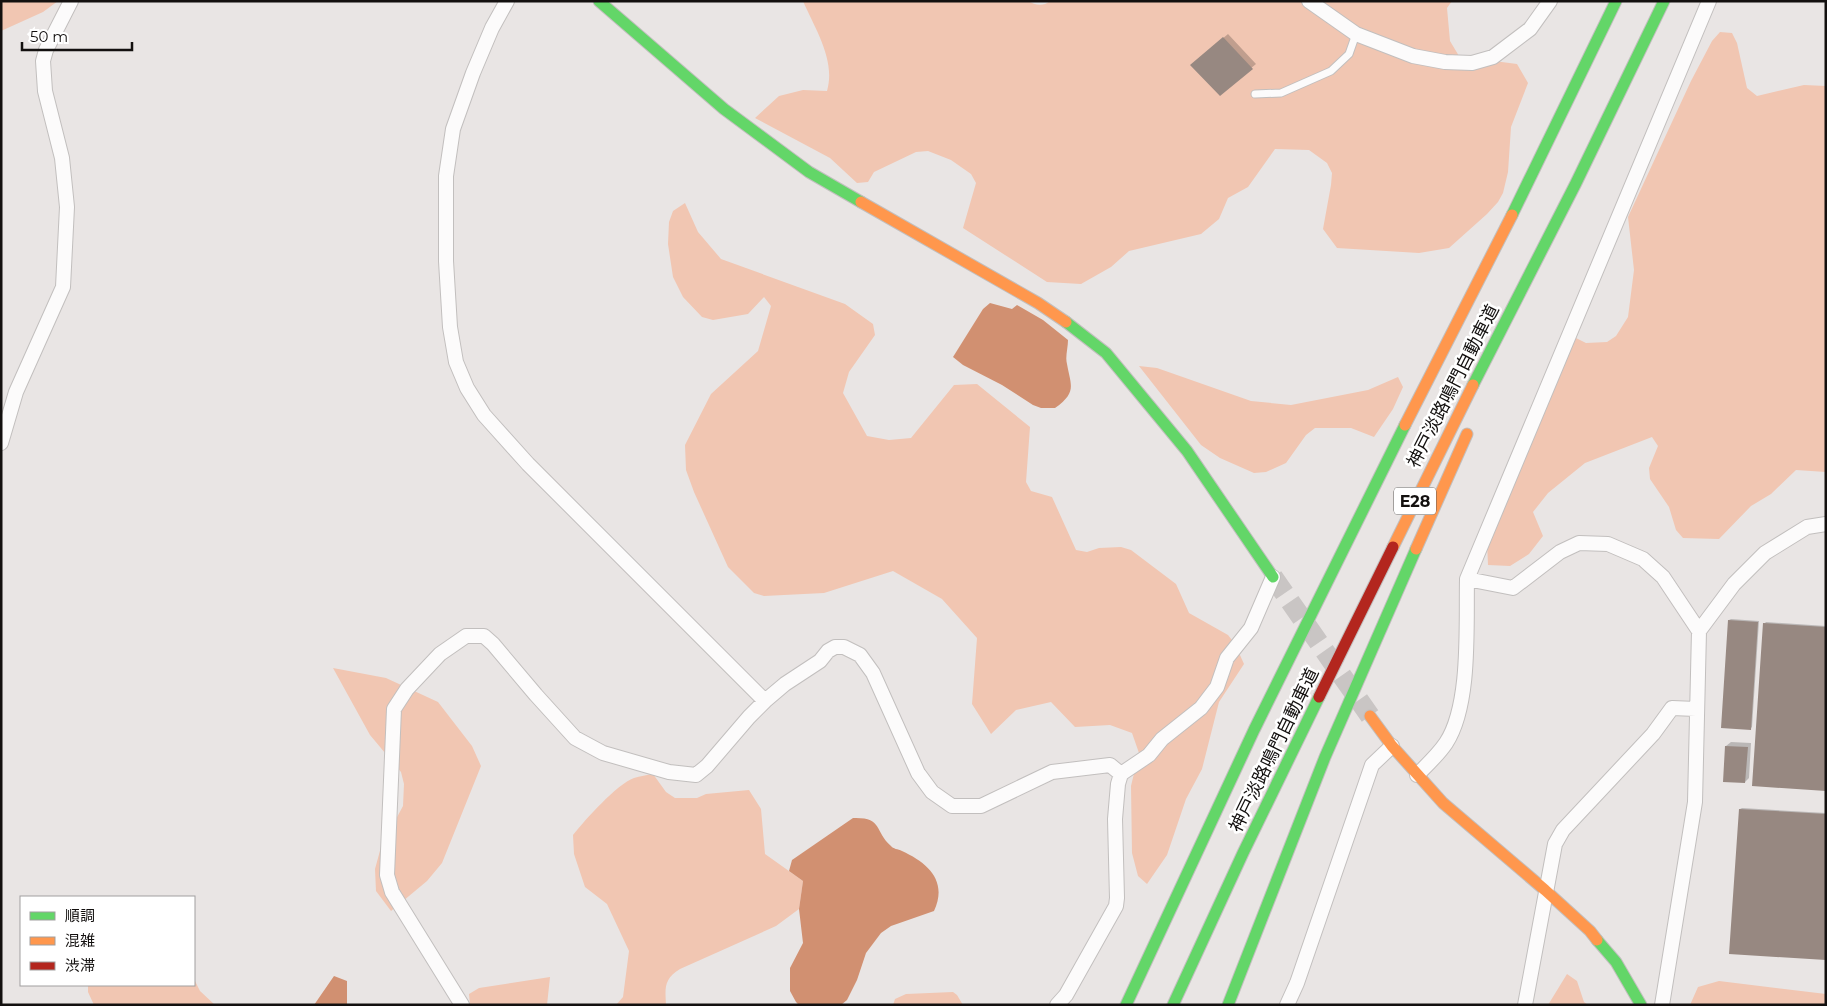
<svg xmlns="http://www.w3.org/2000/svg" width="1827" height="1006" font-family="Montserrat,'Noto Sans JP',sans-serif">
<rect width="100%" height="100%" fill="#e9e5e4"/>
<path fill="#f1c6b2" d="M1,1H58L43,12L1,31Z
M803,1H1028C1035,5 1043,7 1050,1H1452L1447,8L1450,41L1465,66L1494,61L1517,64L1528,83L1511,127L1508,172L1503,193L1498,202L1487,214L1449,248L1419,253L1337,248L1323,229L1331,185L1332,173L1327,163L1309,150L1275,149L1248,187L1228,198L1219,219L1201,234L1129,251L1111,267L1081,284L1047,282L963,228L976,183L971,174L951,160L928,151L916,152L874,172L868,182L857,183L830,158L755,118L779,96L803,90L827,91C836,60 815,29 803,1Z
M1720,32L1732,33L1737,43L1747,88L1757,96L1804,85L1826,86V472L1796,470L1771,494L1751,506L1719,539L1683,538L1676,530L1669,507L1650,479L1649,468L1658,446L1652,437L1585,463L1548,493L1533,512L1543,536L1529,554L1510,566L1488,565L1487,542L1527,440L1576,338L1586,343L1607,342L1616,336L1628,317L1634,270L1628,217L1691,81L1712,41Z
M685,203L698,232L721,259L845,304L873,324L875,335L849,372L843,393L867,436L889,440L911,438L954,385L977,384L1030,427L1026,482L1031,491L1052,497L1076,550L1087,552L1099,548L1121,547L1131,550L1176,584L1189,613L1228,635L1235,644L1244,664L1219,702L1202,769L1186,799L1167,855L1147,884L1138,876L1132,853L1131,786L1139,753L1132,733L1110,725L1075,727L1051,702L1016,710L991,734L972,704L977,638L942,599L893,571L824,593L764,596L754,593L728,567L694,492L686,470L685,445L711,394L758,351L771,306L764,297L748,314L713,320L702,317L683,297L673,277L668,244L669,222L673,211Z
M1139,366L1157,368L1251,401L1291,405L1368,390L1398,377L1403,387L1393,409L1374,437L1351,428H1315L1306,435L1286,463L1266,472L1254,473L1220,458L1201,445Z
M333,668L386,678L438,702L472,746L481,766L442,863L427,881L391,911L376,891L375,869L381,847L403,806L404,784L401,772L370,735Z
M653,774L666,792L675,798H697L706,794L749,790L761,809L765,854L803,881L799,909L776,926L680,969C664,979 665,987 666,1005H616L623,997L629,951L607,904L585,887L574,854L573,835C585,820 617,784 634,778C640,776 647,775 653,774Z
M1567,974L1577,981L1584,1002L1588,1005H1548Z
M550,977L547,1005H470L469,994L479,988Z
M194,979L200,991L215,1005H94L88,992V985H194Z
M1719,981L1826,994V1005H1690L1698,987Z
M953,992L957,995L963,1005H893L895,999L906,994Z"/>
<path fill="#d19071" d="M990,303L1012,309L1017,305L1043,320L1068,340C1068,348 1065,357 1067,364C1071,386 1077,392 1055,408H1041L1033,405L1002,385L963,365L953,357L983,309Z
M853,818C883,817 874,831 891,846C893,849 898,849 902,851C928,863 948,881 934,911L891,926L881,933L866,953L857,980L847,1000L841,1005H799L796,1002L790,991V968L803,943L799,909L803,881L789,871L792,860Z
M334,976L347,981V1005H314Z"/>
<path fill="#0003" d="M1228,34L1256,64L1220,94L1196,61Z
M1731,619L1759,621L1752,727L1750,729L1729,620Z
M1766,622L1826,626V789L1764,624Z
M1731,742L1751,743L1749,778L1745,782L1726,746Z
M1742,808L1826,813V959L1740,809Z"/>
<path fill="#978881" d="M1223,37L1253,69L1220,96L1190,65Z
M1728,620L1758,622L1751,730L1721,728Z
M1763,623L1826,627V791L1752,786Z
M1725,746L1748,747L1745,783L1723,782Z
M1739,809L1826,814V960L1729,954Z"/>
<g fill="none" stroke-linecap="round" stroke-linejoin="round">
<path stroke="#c9c5c4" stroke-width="20" stroke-dasharray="20 10" stroke-linecap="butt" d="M1273,577L1370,716"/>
<defs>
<path id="lane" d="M1255,94L1281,93L1331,71L1349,54L1356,34"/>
<path id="street" d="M507,1L492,28L473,73L453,129L446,176V261L450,327L456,362L467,388L484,415L528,464L765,701
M1309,1L1356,34L1413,56L1445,62L1472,63L1493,57L1530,29L1550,1
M1,443L16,392L63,287L67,207L62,158L45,91L43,61L46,50L71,1
M1467,579L1513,588L1560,552L1579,543L1608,544L1643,559L1663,577L1699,631
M1417,775C1427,765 1438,755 1446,743C1471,705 1466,626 1467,579L1709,1
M462,1005L392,892L387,875L394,709L407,689L440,654L466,636H484L493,644L536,695L575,738L603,753L669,772L696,775L707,766L749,717L765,701L785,684L820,661L828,651L835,647H844L860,655L873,673L918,773L932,792L952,806H981L1052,772L1110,765L1121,774
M1057,1005L1066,995L1116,906L1117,898L1115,819L1118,784L1121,774L1149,755L1162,739L1201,708L1217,687L1227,658L1251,628L1273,577
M1287,1005L1297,983L1372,765L1392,746
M1525,1005L1555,844L1563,830L1653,734L1672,708L1696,709
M1662,1005L1695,802L1699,631L1734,584L1765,553L1807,527L1826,524"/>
<path id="fast" d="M599,1L724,109L809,172L861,202
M1512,215L1616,1
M1066,322L1106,353L1187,451L1273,577
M1473,385L1576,183L1664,1
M1597,940L1616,962L1641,1005
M1126,1005L1254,730L1405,425
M1173,1005L1243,853L1319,697
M1228,1005L1325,757L1416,549"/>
<path id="slow" d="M861,202L1038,303L1066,322
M1405,425L1512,215
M1393,547L1473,385
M1416,549L1467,434
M1370,716L1392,746L1443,803L1545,890L1590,931L1597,940"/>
<path id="jam" d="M1319,697L1393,547"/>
</defs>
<use href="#lane" stroke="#c2bfbe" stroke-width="9"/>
<use href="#street" stroke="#c2bfbe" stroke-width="16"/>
<use href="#fast" stroke="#c2bfbe" stroke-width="13"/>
<use href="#slow" stroke="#c2bfbe" stroke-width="13"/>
<use href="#jam" stroke="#c2bfbe" stroke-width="13"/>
<use href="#lane" stroke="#fcfbfb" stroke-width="7"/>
<use href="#street" stroke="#fcfbfb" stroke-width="14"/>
<use href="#fast" stroke="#63d668" stroke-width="11"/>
<use href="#slow" stroke="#ff974d" stroke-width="11"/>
<use href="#jam" stroke="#b3261e" stroke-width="11"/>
</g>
<g text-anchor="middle" stroke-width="5" stroke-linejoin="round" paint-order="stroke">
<rect fill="#fff" stroke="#5a5857" stroke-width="1" x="1394" y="487.5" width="42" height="27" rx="4"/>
<g font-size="16" font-weight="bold" fill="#13100f">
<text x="1415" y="507">E28</text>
</g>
<g font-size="18" fill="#13100f" stroke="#fff">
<text transform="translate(1453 386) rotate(-63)" y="6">神戸淡路鳴門自動車道</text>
<text transform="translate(1274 750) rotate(-64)" y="6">神戸淡路鳴門自動車道</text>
</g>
</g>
<rect width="1827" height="1006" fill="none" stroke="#13100f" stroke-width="5"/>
<rect x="20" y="896" width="175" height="90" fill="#ffffff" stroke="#a19f9f"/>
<rect x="30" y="912" width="25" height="8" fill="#63d668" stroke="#a19f9f"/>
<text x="65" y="921" font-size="15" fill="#13100f">順調</text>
<rect x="30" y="937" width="25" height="8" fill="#ff974d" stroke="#a19f9f"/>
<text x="65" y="946" font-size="15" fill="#13100f">混雑</text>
<rect x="30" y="962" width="25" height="8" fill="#b3261e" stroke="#a19f9f"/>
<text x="65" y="971" font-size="15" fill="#13100f">渋滞</text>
<path d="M22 42v8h110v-8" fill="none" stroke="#13100f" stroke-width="2.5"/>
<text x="30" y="42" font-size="15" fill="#13100f" stroke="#ffffff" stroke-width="4" paint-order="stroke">50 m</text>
</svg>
